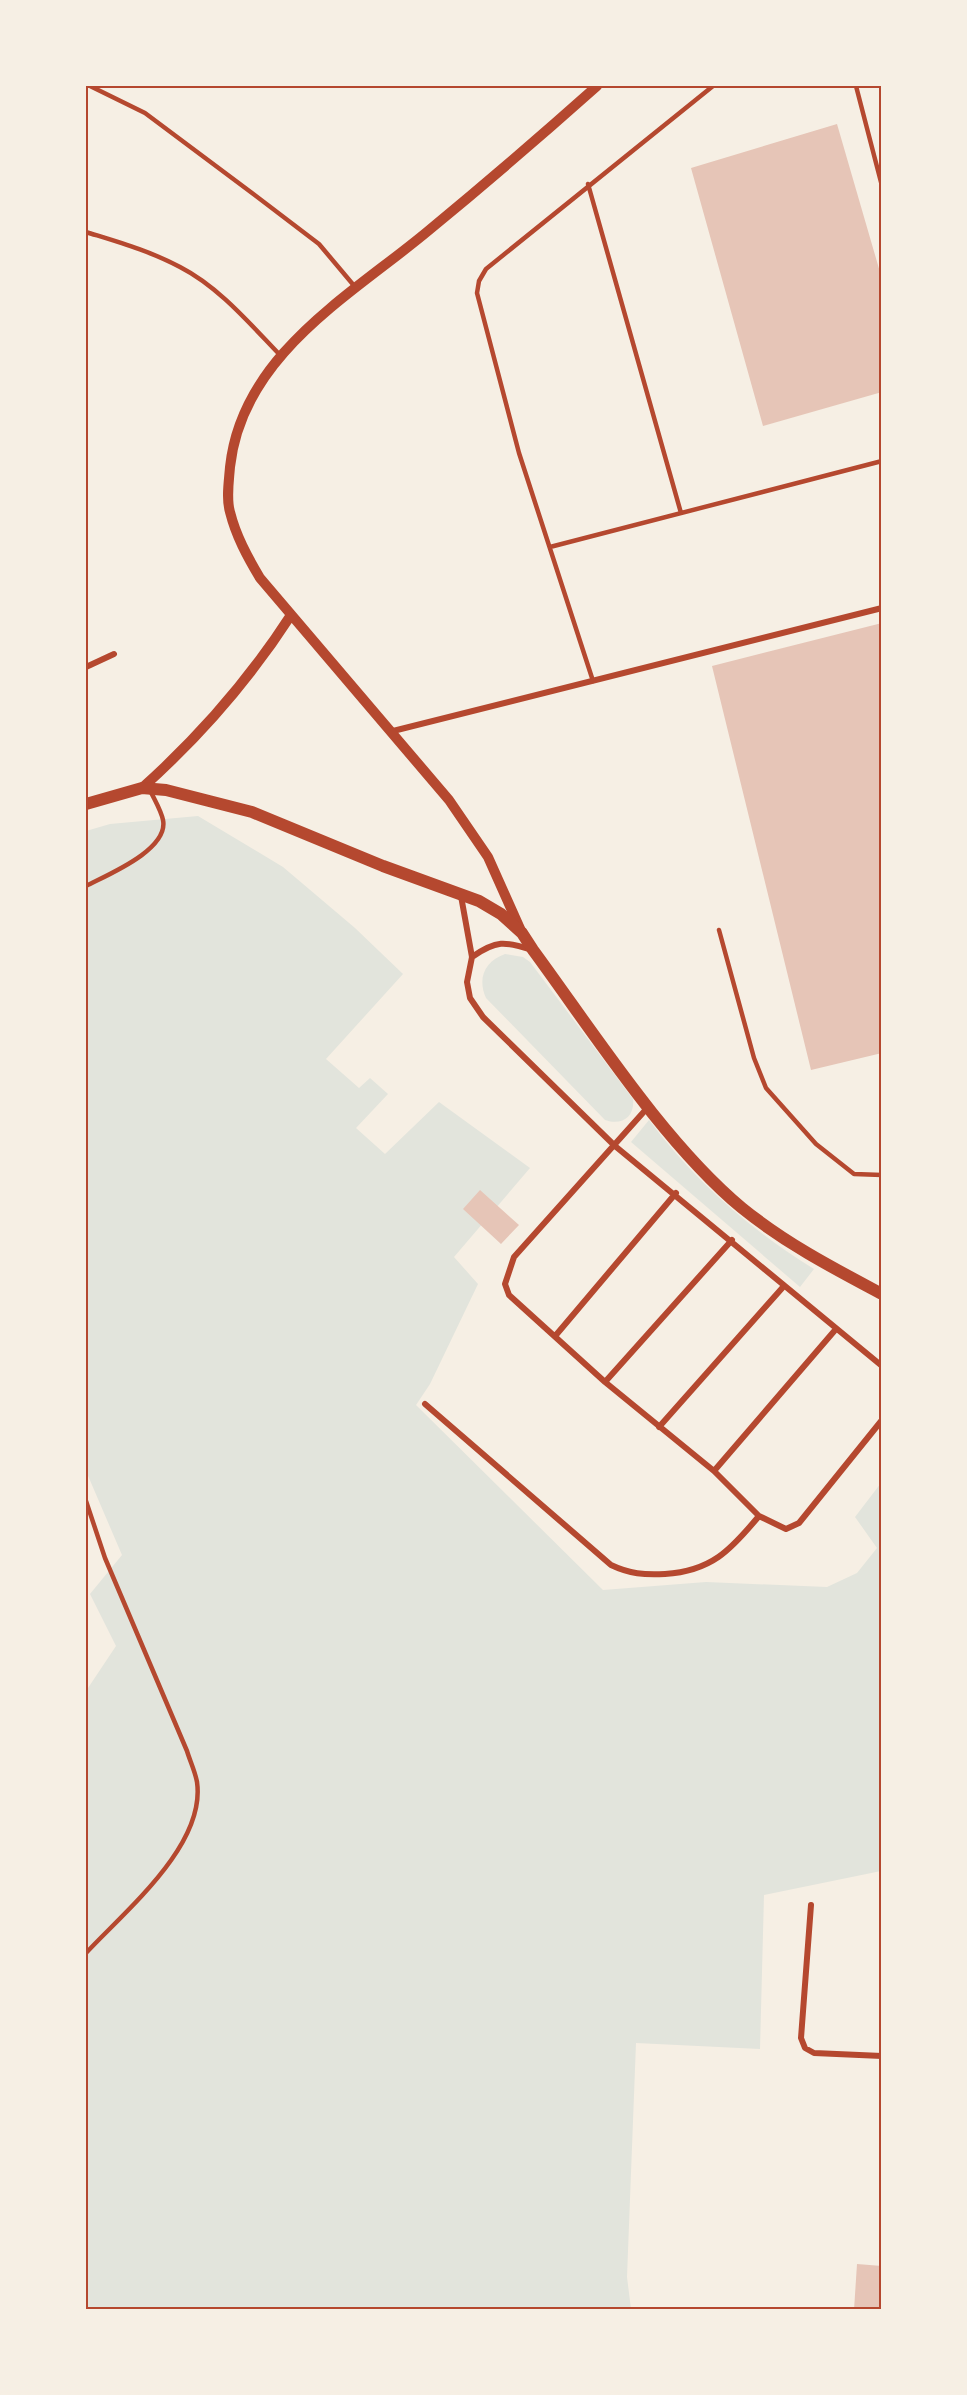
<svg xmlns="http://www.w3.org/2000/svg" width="967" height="2395" font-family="'DejaVu Sans',sans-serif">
<rect width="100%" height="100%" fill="#f6efe4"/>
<path fill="#e2e4dc" d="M198,816L283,867L355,928L403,974L326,1059L359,1088L370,1078L388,1094L356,1128L385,1154L439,1102L530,1168L454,1257L478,1284L430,1384L416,1405L603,1590L706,1582L827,1587L857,1573L877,1548L855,1517L881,1483V1871L764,1895L760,2049L636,2043L627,2277L631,2309L86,2310V1691L116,1646L90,1594L122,1555L86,1471V831L110,824Z
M505,954L523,957L530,962L633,1099C635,1117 622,1126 605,1120L486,998C477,978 485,961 505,954Z
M649,1120C695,1181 749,1229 814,1269L800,1287L631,1142Z"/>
<path fill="#e6c5b7" d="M837,124L882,279V392L763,426L691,168Z
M882,623V1053L811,1070L712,666Z
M480,1190L519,1225L501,1244L463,1209Z
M857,2264L882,2266V2310H854Z"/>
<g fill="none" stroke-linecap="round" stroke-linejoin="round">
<path stroke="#b5482f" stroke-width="4.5" d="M90,86L145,113L252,193L319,244L356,288
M856,86L882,186
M588,184L681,513
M86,232C118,242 150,251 180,267C219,287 250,324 280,355
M550,547L882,461
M593,681L519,453L477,293L479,281L486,269L713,86
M86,886C107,875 169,850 163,820C161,810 154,799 150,790
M719,930L754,1058L766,1088L816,1144L854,1174L882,1175
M86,1501L105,1558L187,1751C190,1761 195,1771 197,1782C206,1845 125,1911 86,1953"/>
<path stroke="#b5482f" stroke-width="6" d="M86,667L114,654
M393,731L882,608
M461,896L472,957L467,982L470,998L483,1017L615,1146L882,1366
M472,957C496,940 505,941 532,950
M649,1106L514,1257L505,1284L509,1295L605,1382L714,1471L759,1516L786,1529L799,1523L882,1420
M556,1335L676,1193
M605,1382L732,1240
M425,1404L611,1565C630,1574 644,1575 665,1574C711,1571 730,1551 759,1516
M659,1427L784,1286
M714,1471L836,1329
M811,1905L801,2038L805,2048L814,2053L882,2056"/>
<path stroke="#b5482f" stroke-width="10" d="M142,788C199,737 249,680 291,615
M522,933L488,857L449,800L260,578C247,556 236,536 230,512C226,498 229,481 230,467C242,355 350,296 428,231C485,184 542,135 597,86"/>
<path stroke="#b5482f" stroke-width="12" d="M86,804L142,788L166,790L252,812L383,866L479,901L501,914L522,933L533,950C594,1033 664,1143 742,1208C785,1243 833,1268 882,1294"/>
</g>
<rect width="967" height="2395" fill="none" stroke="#f6efe4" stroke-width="174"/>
<rect x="87" y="87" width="793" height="2221" fill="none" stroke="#b5482f" stroke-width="2"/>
</svg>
